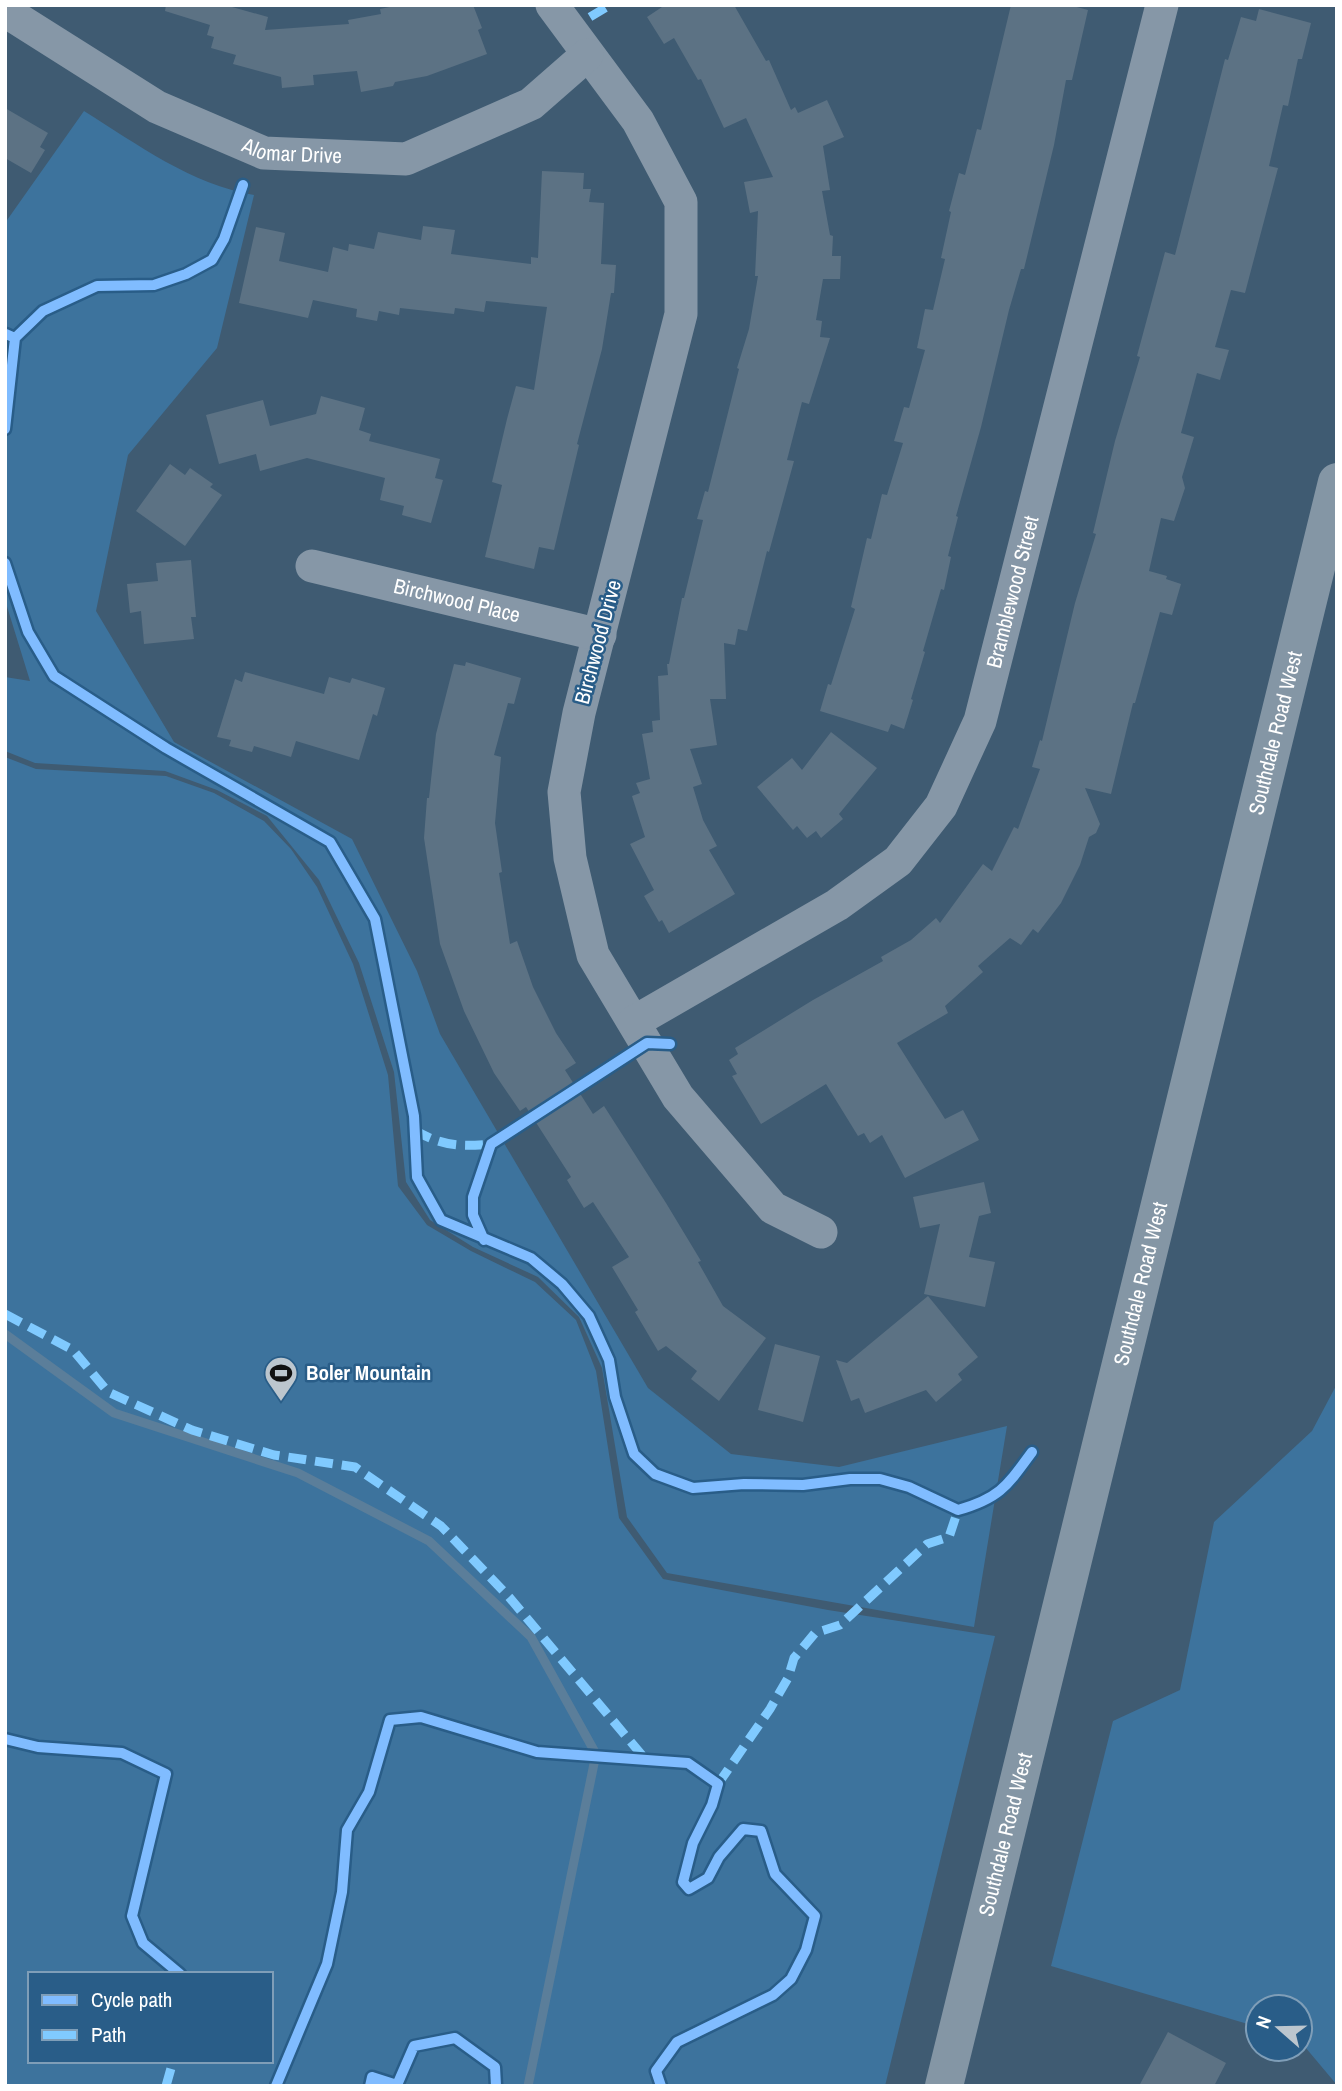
<svg xmlns="http://www.w3.org/2000/svg" width="1342" height="2091" font-family="'Archivo Narrow',sans-serif">
<rect width="100%" height="100%" fill="#3f5b72"/>
<path fill="#3d739d" fill-rule="evenodd" d="M84,111C137,144 192,185 254,195L217,348L128,455L96,611L174,742L352,839L417,971L440,1034L648,1388L731,1454L839,1467L1007,1426L974,1627L667,1573L627,1517L602,1368L579,1317L538,1277L473,1247L430,1220L406,1182L394,1072L359,963L319,880L267,816L217,790L165,771L35,763L5,751V677L30,681L5,600V223Z
M5,757L36,769L166,776L214,793L264,821L291,849L317,887L353,964L388,1075L398,1186L427,1225L471,1251L535,1282L576,1320L596,1371L619,1518L663,1579L828,1610L995,1636L885,2086H5ZM30,1974H271V2061H30Z
M1337,1384V2085L1300,2041V2007H1258V2027L1051,1966L1113,1721L1180,1690L1214,1522L1312,1431Z"/>
<g fill="none" stroke-linecap="round" stroke-linejoin="round">
<path stroke="#5b7e9a" stroke-width="9" d="M5,1334L114,1413L298,1473L429,1541L531,1637L596,1754L528,2086"/>
</g>
<path fill="#5c7284" d="M166,5H225L268,17L265,30L349,24L348,20L381,14L380,9L399,5H473L482,28L478,30L487,54L427,76L395,82L393,86L361,92L357,71L313,75L314,85L282,88L281,77L233,64L236,55L211,48L214,37L207,35L210,25L165,11Z
M665,5H734L766,61L769,60L791,110L795,107L798,113L827,100L844,137L823,146L830,190L822,191L830,235L833,236L832,256H841L840,279H823L816,320L822,321L820,337L830,338L809,404L802,402L787,460L794,461L769,552L767,551L747,631L738,629L735,645L724,643L726,699H710L717,745L690,749L702,784L693,787L703,820L717,846L709,850L735,894L669,933L662,920L659,922L644,896L654,890L630,844L645,837L632,796L640,793L636,783L650,779L642,734L653,732L652,721L660,720L658,676L668,675L667,664H669L682,598H684L703,520L697,519L705,491L708,492L739,369L737,368L749,329L758,276H755L758,211L750,213L744,182L773,177L746,118L724,128L701,79L698,80L674,38L664,44L647,17Z
M1011,5H1069L1088,10L1072,80H1066L1054,145L1024,269H1021L1009,310L981,427L956,516L958,517L948,556L951,557L944,590L941,589L923,651L925,652L911,699L913,700L904,729L891,724L888,732L820,711L828,684L831,685L855,609L851,607L867,538L871,539L882,494L887,495L903,443L894,441L904,407L909,408L925,350L917,348L925,309L933,310L945,259L941,258L951,212L949,211L959,173L965,175L977,129L981,130Z
M1259,9L1311,23L1302,59H1298L1288,106L1283,105L1269,166L1278,168L1245,293L1231,290L1215,347L1229,350L1220,380L1197,373L1181,433L1194,437L1182,477L1185,488L1174,521L1161,518L1149,571L1167,576L1166,579L1181,584L1172,615L1160,612L1135,703H1133L1111,794L1085,788L1100,824L1096,833L1089,837L1080,865L1061,903L1038,933L1033,929L1021,945L1010,938L978,966L983,972L945,1006L948,1013L897,1043L945,1119L963,1110L979,1140L905,1178L882,1135L870,1143L864,1133L858,1136L826,1084L761,1124L732,1076L737,1074L729,1060L738,1054L735,1048L813,1000L883,961L881,957L911,940L936,918L940,923L983,864L992,871L1014,827L1018,829L1040,769L1032,767L1040,740L1042,741L1075,603L1096,534L1093,533L1115,441L1140,357L1137,356L1165,252L1175,255L1225,59L1228,60L1241,17L1256,21Z
M5,108L48,133L40,147L45,150L31,173L5,158Z
M542,171L584,173L583,189H591L589,202L604,203L601,264L616,265L614,293H611L602,349L577,444L579,445L554,550L539,547L534,569L485,557L502,485L492,482L507,419L516,386L534,390L547,307L486,301L484,312L455,308L454,314L400,308L399,315L379,311L377,321L356,317L357,309L313,300L308,318L239,303L256,227L285,233L279,261L328,272L333,247L348,251L349,244L374,249L378,232L421,240L423,226L455,230L451,254L531,264V257L538,258Z
M321,396L365,408L359,430L371,434L369,441L440,459L435,478L443,480L431,523L402,515L404,506L380,500L385,478L307,458L260,471L256,454L219,464L206,415L263,400L270,426L316,414Z
M170,464L185,475L190,468L213,484L210,487L222,495L185,546L136,511Z
M191,560L196,617H191L194,639L144,644L141,611L130,613L127,584L158,581L156,563Z
M466,662L521,678L514,704L508,703L494,755L501,757L495,823L502,872L499,873L510,944L517,941L533,987L556,1033L576,1063L565,1070L593,1114L604,1106L666,1203L701,1261L698,1262L723,1306L766,1338L719,1401L691,1379L697,1371L666,1346L658,1351L635,1312L638,1310L612,1267L629,1257L593,1202L584,1208L567,1180L571,1177L526,1107L520,1111L494,1073L464,1011L440,944L424,838L427,798H429L436,734L454,664L465,666Z
M245,672L324,694L329,677L350,683L352,678L385,688L377,716L373,714L359,760L296,741L291,757L254,746L252,752L229,746L231,740L217,737L235,679L242,682Z
M831,732L877,768L839,814L843,819L821,838L816,831L807,838L797,826L793,830L757,787L792,758L802,770Z
M984,1182L991,1213L979,1216L969,1257L995,1262L985,1307L924,1294L940,1224L920,1228L913,1197Z
M928,1296L978,1357L958,1374L962,1380L936,1402L926,1390L865,1413L859,1398L851,1401L836,1360L847,1363Z
M775,1344L820,1356L803,1422L758,1410Z
M1168,2032L1226,2063L1214,2086H1139Z"/>
<g fill="none" stroke-linecap="round" stroke-linejoin="round">
<g stroke="#8697a7" stroke-width="33">
<path d="M552,5L638,121L681,202V314L579,713L564,792L570,858L593,955L678,1097L773,1208L821,1232"/>
<path id="s1" d="M5,11L157,107L264,153L406,159L531,104L587,55"/>
<path id="s2" d="M312,566L600,635"/>
<path id="s3" d="M634,1022L837,905L898,861L941,806L980,721L1162,5"/>
</g>
<path stroke="#8496a5" stroke-width="38" id="s4" d="M944,2086L1337,482"/>
<path stroke="#80caff" stroke-width="9" stroke-dasharray="18 9" stroke-linecap="butt" d="M590,17L610,5
M414,1130C442,1146 460,1147 491,1144
M5,1314L73,1350L108,1392L192,1430L274,1455L355,1467L441,1526L509,1597L646,1760
M718,1784L770,1709L788,1678L794,1658L815,1633L840,1625L927,1544L949,1537L958,1510
M166,2086L173,2061"/>
<defs>
<path id="cycleway" d="M15,338L43,311L97,286L154,285L186,274L212,260L224,239L243,185
M5,429L15,338L6,334
M5,563L28,632L54,676L166,748L330,842L375,919L414,1116L417,1177L441,1220L531,1258L562,1284L589,1316L609,1360L615,1397L634,1454L655,1474L693,1488L744,1484L803,1485L850,1479H880L909,1487L958,1510C1000,1498 1007,1486 1032,1452
M484,1240L473,1215V1197L491,1144L647,1043L670,1044
M5,1739L38,1747L122,1753L166,1774L132,1916L143,1943L180,1974
M276,2086L327,1964L342,1892L347,1830L369,1792L390,1720L421,1717L537,1752L688,1763L718,1784L712,1805L693,1843L683,1882L689,1889L708,1878L719,1857L743,1829L761,1831L775,1874L815,1916L806,1950L791,1979L773,1995L677,2042L656,2071L661,2086
M370,2086L372,2077L397,2085L414,2046L455,2038L495,2067L496,2086"/>
</defs>
<use href="#cycleway" stroke="#295d88" stroke-width="15"/>
<use href="#cycleway" stroke="#80bcff" stroke-width="10"/>
</g>
<defs>
<symbol id="stadium-pin" viewBox="-11 -11 22 30"><path d="M0 17L-7.5 6A9.5 9.5 0 1 1 7.5 6Z" fill="#bcc6ce" stroke="#295d88"/><path d="M0-5a6.5 5 0 1 0 0 10a6.5 5 0 1 0 0-10ZM-3.5-1.8h7v3.6h-7Z" fill="#111"/></symbol>
</defs>
<g fill-rule="evenodd">
<use href="#stadium-pin" x="262" y="1354" width="38" height="52"/>
</g>
<g text-anchor="middle" stroke-width="5" stroke-linejoin="round" paint-order="stroke">
<g font-size="21" fill="#fff" stroke="#295d88">
<text dy="7" stroke="none"><textPath href="#s1" startOffset="324">Alomar Drive</textPath></text>
<text dy="7" stroke="none"><textPath href="#s3" startOffset="606">Bramblewood Street</textPath></text>
<text dy="7" stroke="none"><textPath href="#s2" startOffset="149">Birchwood Place</textPath></text>
<text transform="translate(598 642) rotate(-75)" y="7">Birchwood Drive</text>
<text dy="7" stroke="none"><textPath href="#s4" startOffset="1393">Southdale Road West</textPath></text>
<text dy="7" stroke="none"><textPath href="#s4" startOffset="826">Southdale Road West</textPath></text>
<text dy="7" stroke="none"><textPath href="#s4" startOffset="259">Southdale Road West</textPath></text>
</g>
<g font-size="21" font-weight="bold" fill="#fff" stroke="#295d88" text-anchor="start">
<text x="306" y="1380">Boler Mountain</text>
</g>
</g>
<rect width="1342" height="2091" fill="none" stroke="#ffffff" stroke-width="14"/>
<rect x="28" y="1972" width="245" height="91" fill="#295d88" stroke="#7f9eb8" stroke-width="2"/>
<rect x="42" y="1995" width="35" height="10" fill="#80bcff" stroke="#7f9eb8" stroke-width="2"/>
<text x="91" y="2007" font-size="21" fill="#ffffff">Cycle path</text>
<rect x="42" y="2030" width="35" height="10" fill="#80caff" stroke="#7f9eb8" stroke-width="2"/>
<text x="91" y="2042" font-size="21" fill="#ffffff">Path</text>
<g transform="translate(1279 2028) rotate(290)"><circle r="33" fill="#295d88" stroke="#7f9eb8" stroke-width="2"/>
<path d="M0-5L12 26L0 18L-12 26Z" fill="#bcc6ce"/>
<text y="-10" font-size="19" font-weight="bold" text-anchor="middle" fill="#ffffff">N</text>
</g>
</svg>
